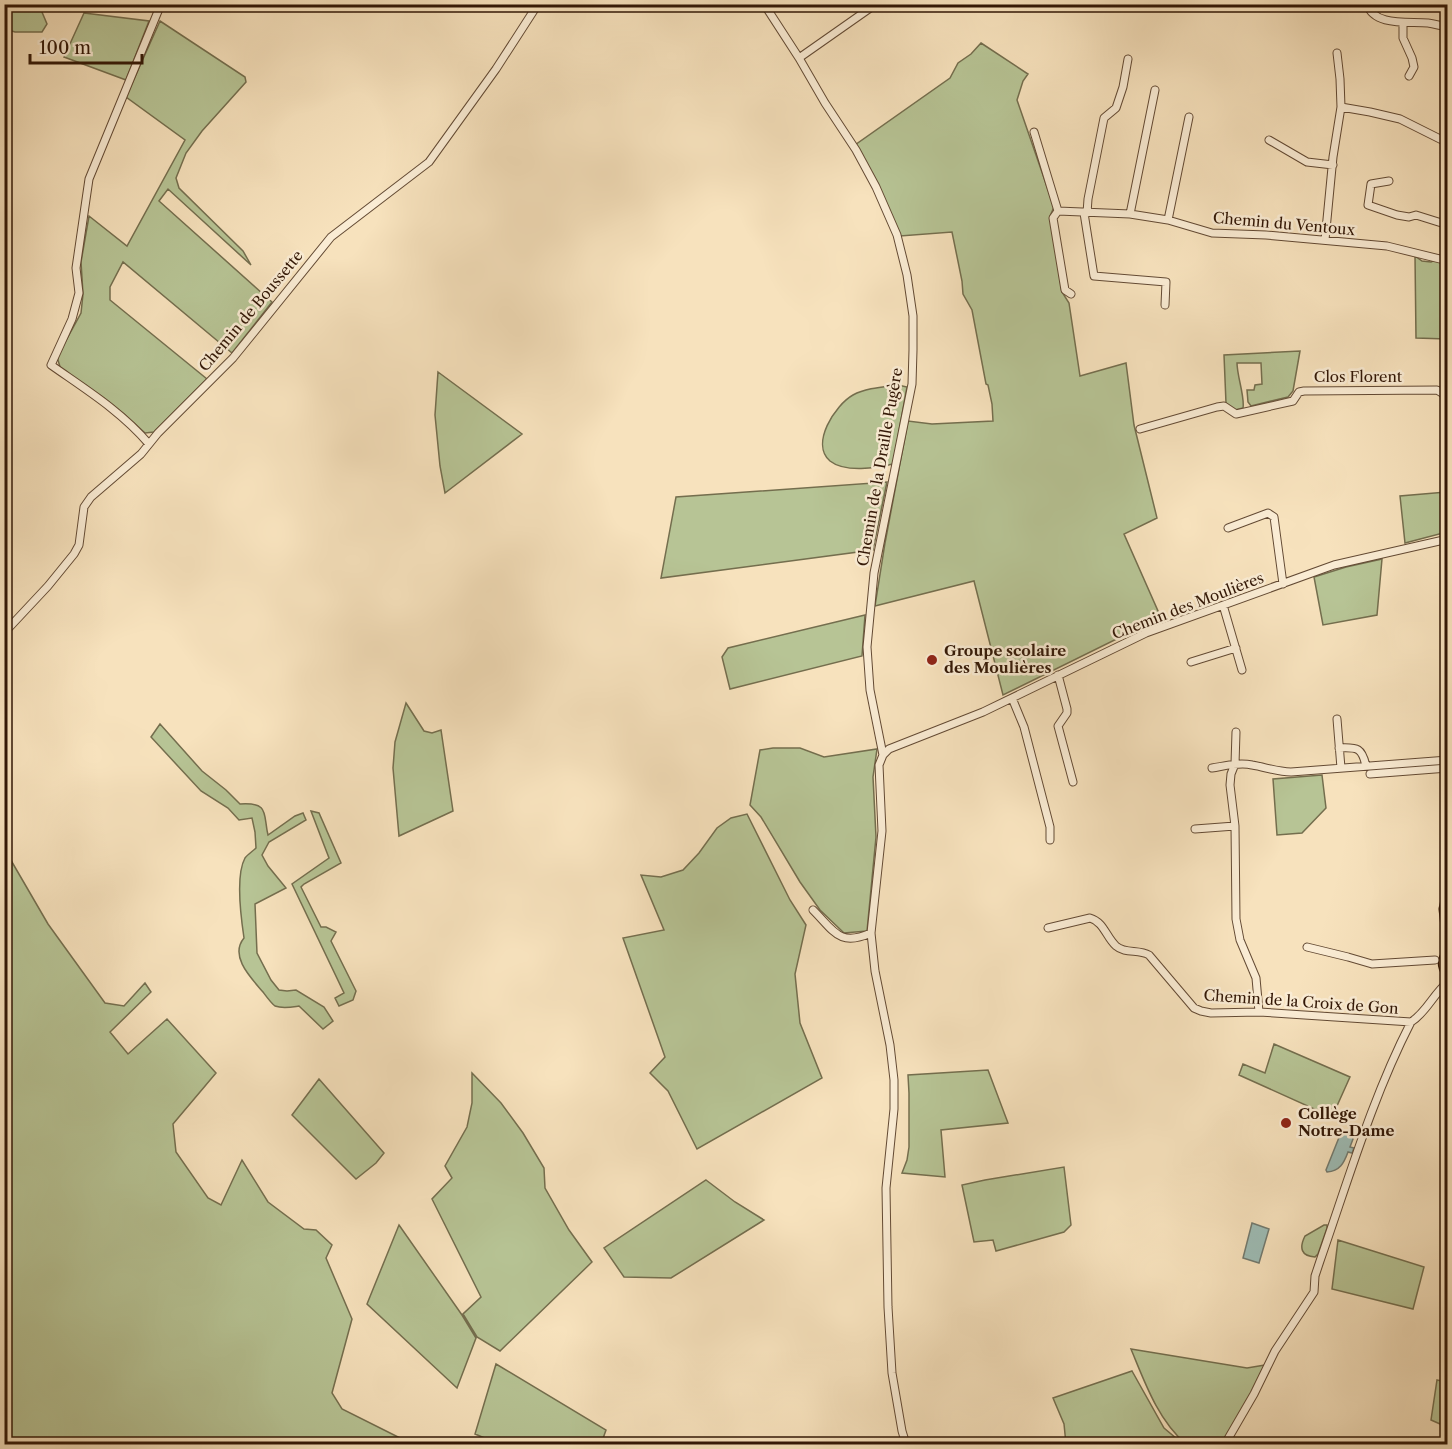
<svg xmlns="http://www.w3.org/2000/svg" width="1452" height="1449" font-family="'Libre Caslon Text',serif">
<rect width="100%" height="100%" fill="#f7e2bd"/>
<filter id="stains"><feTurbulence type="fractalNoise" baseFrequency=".00333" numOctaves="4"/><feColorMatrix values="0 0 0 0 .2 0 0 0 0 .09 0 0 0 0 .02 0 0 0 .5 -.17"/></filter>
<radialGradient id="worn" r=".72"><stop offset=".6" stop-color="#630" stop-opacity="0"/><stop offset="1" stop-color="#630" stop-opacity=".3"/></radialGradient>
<path fill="#b7c495" stroke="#746e4e" stroke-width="1.5" d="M4,5H39L47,24L42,32H15L5,29Z
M84,13L149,21L126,80L64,57Z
M160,21L245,77L246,82L202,131L186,153L176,178L179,188L243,251L251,265L168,189L159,201L272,302L232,353L123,262L110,287V300L207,379L154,432L145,433C119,408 91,387 61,370L57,357L81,313L83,294L81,262L89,216L127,246L185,140L126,97Z
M981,43L1028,74L1023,81L1017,100L1054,207L1050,216L1062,292L1069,303L1080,376L1126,363L1134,425L1157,518L1124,534L1162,620L1151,622L1003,695L974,581L875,606L885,543L908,421L932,424L993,421L992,404L988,385L986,384L972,310L963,294L962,281L952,232L900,236L875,178L855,145L950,78L958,63L971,54Z
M1415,256L1422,261L1431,262L1435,260L1447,263V339L1416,338Z
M1300,351L1293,391L1288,397L1251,406L1248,402L1247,390H1254L1255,385L1262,384L1261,363H1237C1237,376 1245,397 1243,408L1235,410L1226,403L1224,355Z
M438,372L522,434L445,493L440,466L435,415Z
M898,385L907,387L893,464C877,468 845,473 830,461C810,444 835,405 853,395C866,388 883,387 898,385Z
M887,482L873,550L661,578L676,497Z
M1446,492L1447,532L1405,543L1400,496Z
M1382,559L1377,615L1323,625L1314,577L1346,567Z
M865,615L862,656L730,689L722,657L728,648Z
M406,703L424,731L432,733L441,730L453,811L399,836L393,768L395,742Z
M160,724L202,771L226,790L240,804C270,802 263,814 268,835L295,816L303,813L306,820L269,842L262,855L268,866L286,888L255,904L257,953L271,980L279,990L287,991L296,990L324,1007L333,1021L323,1029L299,1006C292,1007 283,1009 275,1006C271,1003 266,996 263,992C251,978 229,956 244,938C241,918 235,876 245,858C248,854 253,851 256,848L255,832L252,818L239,820L228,808L201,791L151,737Z
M773,748H800L824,757L877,749L873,777L876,837L867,931L844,933L820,910L800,882L761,817L750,805L760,750Z
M1322,775L1326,808L1302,833L1277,835L1273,779Z
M311,811L319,813L341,863L304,884L301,887L321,927H326L336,932L331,941L356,991L353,1000L339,1006L335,998L344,993L292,884L329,858Z
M747,814L790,900L806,925L795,974L800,1023L822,1078L697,1149L668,1091L650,1073L665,1057L623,938L664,930L641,875L661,877L683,870L699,853L717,828L731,818Z
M5,850L48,924L105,1003L124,1006L145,983L151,992L110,1032L128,1054L167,1019L216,1073L173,1124L176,1152L208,1198L221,1205L242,1160L268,1202L304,1229L316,1230L332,1245L326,1258L352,1319L332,1393L342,1409L412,1444H5Z
M1274,1044L1350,1077L1332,1117L1239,1075L1243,1064L1265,1073Z
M988,1070L1008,1123L941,1130L945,1177L902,1173L907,1160L909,1147V1093L908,1075Z
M472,1073L501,1103L523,1133L544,1168L545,1188L569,1230L592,1262L500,1351L477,1337L463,1314L481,1297L432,1199L452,1178L445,1166L467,1127L472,1103Z
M319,1079L384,1153L376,1163L356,1179L292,1115Z
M1064,1167L1071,1225L1064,1232L996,1251L993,1240L974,1242L962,1185L985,1180Z
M706,1180L735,1202L764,1220L671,1278L624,1277L604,1248Z
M399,1225L462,1315L476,1338L457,1388L367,1304Z
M1324,1225H1327V1228L1318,1254L1315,1257C1301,1256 1299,1248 1305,1236Z
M1338,1240L1424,1267L1413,1309L1332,1289Z
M1131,1349L1247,1368L1265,1365L1244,1410L1222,1444H1186C1158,1420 1145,1383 1131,1349Z
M496,1364L606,1430L601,1444H499L475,1434Z
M1132,1371L1164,1428L1183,1444H1066L1064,1424L1053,1398Z
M1437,1380L1447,1382V1427L1431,1420Z"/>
<path fill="#9ebdb6" stroke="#737b70" stroke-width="1.5" d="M1345,1132L1352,1135L1353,1139L1350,1147L1354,1148L1352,1153L1348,1152C1344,1163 1340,1171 1327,1172L1326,1170L1340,1135Z
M1252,1223L1269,1229L1259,1263L1243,1258Z"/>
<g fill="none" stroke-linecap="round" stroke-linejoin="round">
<defs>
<path id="minor" d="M764,4L799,58L825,103L856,150L876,187L897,235L907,275L913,316V350L912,384L874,573L867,647L870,690L883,755
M1367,4C1374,27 1409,21 1428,23C1435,24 1441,26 1448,27
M1403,23V38L1412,58L1414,67L1409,76
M1337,53L1340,79L1341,107
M799,58L876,4
M1034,132L1058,211
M1269,140L1307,162L1333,165
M1389,181L1371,184L1368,205L1397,215L1409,217L1416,215L1448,225
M1058,211L1130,214L1168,220L1212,233L1266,235L1387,246L1448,261
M1058,211L1053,218L1065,290L1071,294
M1084,213L1094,276L1166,282L1165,305
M1087,213L1088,199L1104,118L1116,108L1123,87L1128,59
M1130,214L1155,90
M1168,220L1189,117
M1325,240L1333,157L1341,107L1370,112L1400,119L1448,143
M1140,429L1217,407L1224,406L1236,414L1293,401L1299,392L1304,391L1437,390L1445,395V425H1448
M149,444C121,411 85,389 51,365L72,319L79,293L76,268L89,179L161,4
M1228,528L1268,513L1274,517L1283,584
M1223,605L1242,670
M4,633L48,586L74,554L79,545L84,507L91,497L141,454L158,433L233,358L331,237L429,162L496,69L538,4
M1191,662L1236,648
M1058,675L1067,709V713L1058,726L1073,782
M1012,698L1024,727L1050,827V840
M1337,719L1341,768
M1236,732L1235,764L1231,774L1230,785L1235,826L1236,919L1240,940L1256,978L1259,1012
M1339,748C1358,747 1362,748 1366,766
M1212,768C1225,766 1239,762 1252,765C1265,767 1277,772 1291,772L1448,760
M1370,774L1448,768
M1195,829L1235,826
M813,910C834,931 839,947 871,933
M1048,928L1090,918C1104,922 1106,937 1116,946C1125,954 1139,949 1149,955L1194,1008L1201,1011L1211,1013L1259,1012L1411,1022C1427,1012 1433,994 1448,982
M1307,947L1348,957L1372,964L1435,960
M906,1444L902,1431L892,1373L888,1307L886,1188L894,1109V1080L890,1045L875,971L871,933L882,831L879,765L883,755L889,749L983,712L1146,633L1334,565L1448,539
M1225,1444L1254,1394L1275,1351L1314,1292L1315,1276L1320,1261C1348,1181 1372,1098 1411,1022"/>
<path id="primary" d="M1448,896L1445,909L1448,936
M1448,954C1443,960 1443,966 1448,973"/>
</defs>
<use href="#minor" stroke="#634a34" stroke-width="9"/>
<use href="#primary" stroke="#321706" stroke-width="13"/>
<use href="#minor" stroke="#faecd4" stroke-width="7"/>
<use href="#primary" stroke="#ecc17e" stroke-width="10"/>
</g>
<g fill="#8f2418" stroke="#faecd4" stroke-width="2">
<circle cx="932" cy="660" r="6"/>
<circle cx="1286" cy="1123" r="6"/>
</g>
<g text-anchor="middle" stroke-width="5" stroke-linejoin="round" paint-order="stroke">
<g font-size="15" fill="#321706" stroke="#faecd4">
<text transform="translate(1284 224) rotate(5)" y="5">Chemin du Ventoux</text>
<text transform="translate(251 311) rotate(-50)" y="5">Chemin de Boussette</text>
<text x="1358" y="382">Clos Florent</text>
<text transform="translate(880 467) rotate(-80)" y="5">Chemin de la Draille Pugère</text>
<text transform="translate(1188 606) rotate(-21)" y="5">Chemin des Moulières</text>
<text transform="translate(1301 1002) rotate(4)" y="5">Chemin de la Croix de Gon</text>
</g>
<g font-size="15" font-weight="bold" fill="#321706" stroke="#faecd4" text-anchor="start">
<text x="944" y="656">Groupe scolaire<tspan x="944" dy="17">des Moulières</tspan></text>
<text x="1298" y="1119">Collège<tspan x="1298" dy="17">Notre-Dame</tspan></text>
</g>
</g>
<rect width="1452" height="1449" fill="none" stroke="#f7e2bd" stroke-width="24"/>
<rect x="6" y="6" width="1440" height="1437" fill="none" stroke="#321706" stroke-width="3"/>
<rect x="12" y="12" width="1428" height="1425" fill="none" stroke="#321706" stroke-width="1.5"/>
<path d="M30 54v9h112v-9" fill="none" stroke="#321706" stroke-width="3"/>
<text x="39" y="54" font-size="18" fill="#321706" stroke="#faecd4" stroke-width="4.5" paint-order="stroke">100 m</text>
<rect width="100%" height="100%" filter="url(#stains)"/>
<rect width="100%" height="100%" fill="url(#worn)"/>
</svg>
